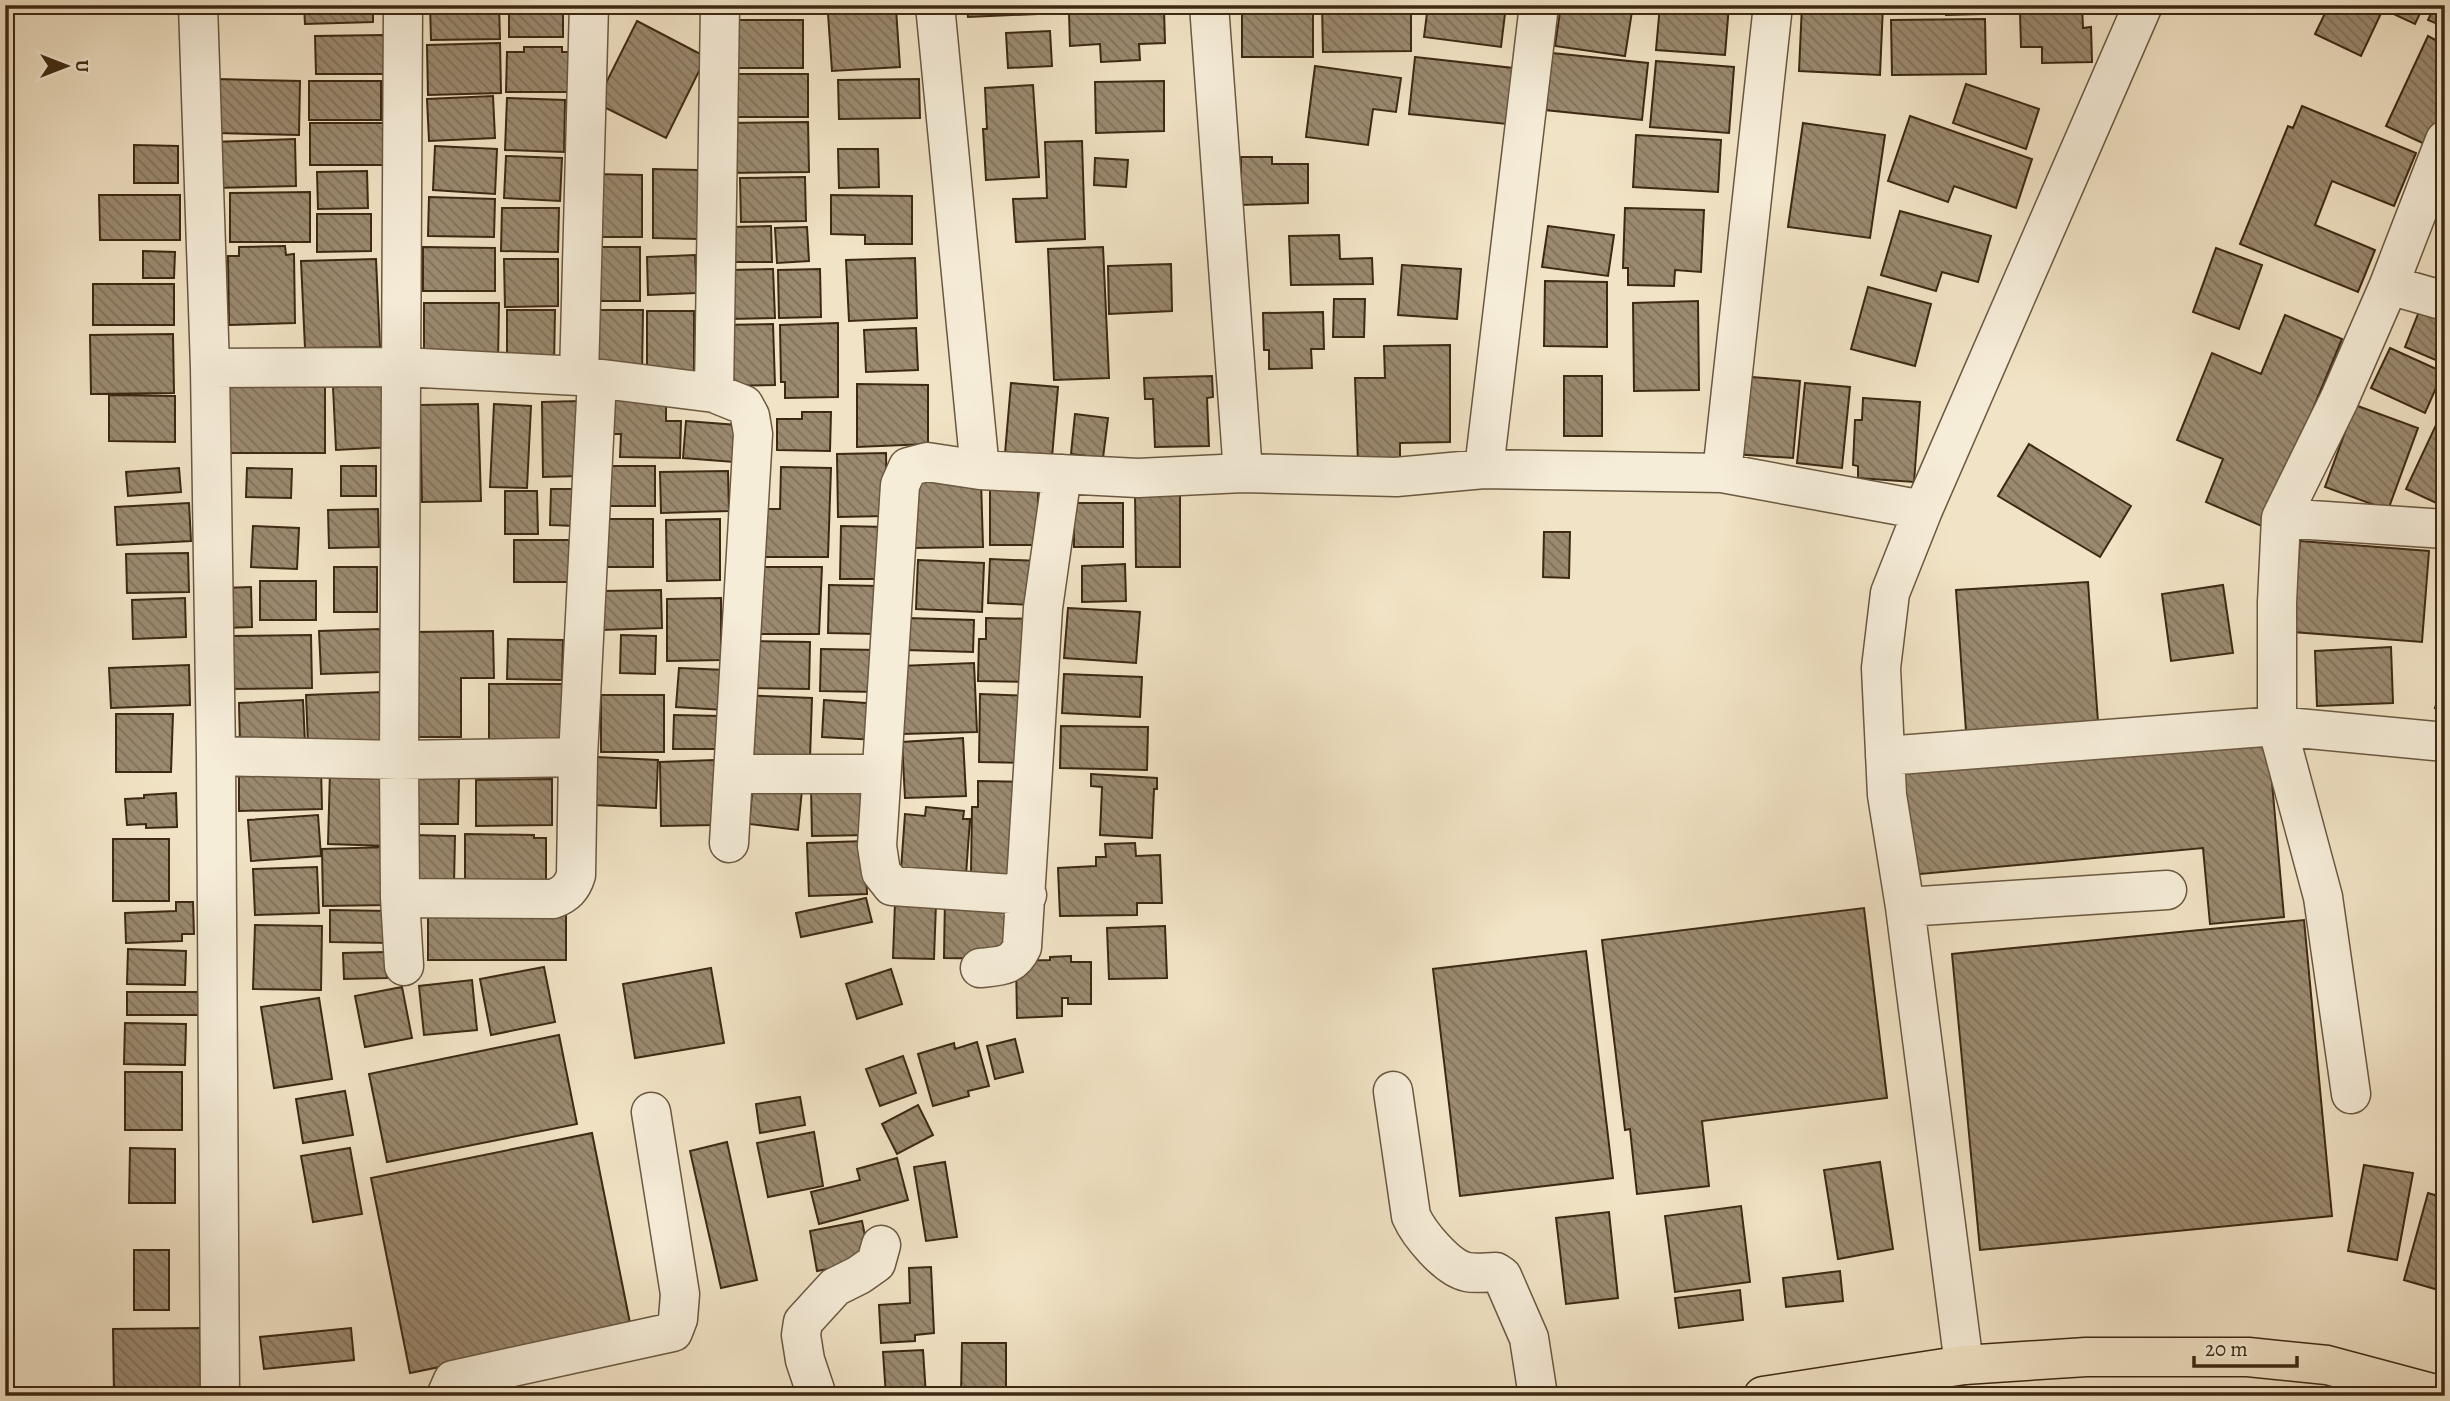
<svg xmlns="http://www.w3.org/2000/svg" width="2450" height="1401" font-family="Alegreya,serif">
<defs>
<pattern id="building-back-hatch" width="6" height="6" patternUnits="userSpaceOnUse" patternTransform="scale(1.75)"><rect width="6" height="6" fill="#9b8a70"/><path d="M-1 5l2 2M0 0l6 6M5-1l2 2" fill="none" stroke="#80715b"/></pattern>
</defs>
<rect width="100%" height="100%" fill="#f1e3c5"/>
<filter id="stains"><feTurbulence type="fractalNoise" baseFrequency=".00286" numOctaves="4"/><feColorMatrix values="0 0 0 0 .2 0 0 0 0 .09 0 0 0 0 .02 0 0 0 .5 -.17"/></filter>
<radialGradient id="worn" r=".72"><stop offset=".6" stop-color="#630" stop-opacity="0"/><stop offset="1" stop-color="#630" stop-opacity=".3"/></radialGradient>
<path fill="url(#building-back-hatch)" stroke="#3d2913" stroke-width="2" d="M304,5H373V22L305,24Z
M430,5H499L500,39L431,40Z
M509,5H563V37H509Z
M599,5H660V11L600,12Z
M664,5H711V6L664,8Z
M750,5H796V13L750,10Z
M967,5H1060V13L968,17Z
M1322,5H1411V51L1323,52Z
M1428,5H1506L1501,47L1424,37Z
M1561,5H1633L1625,56L1555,46Z
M1660,5H1729L1725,55L1656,50Z
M1802,5H1883L1880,75L1799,71Z
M1946,5H2082L2083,28L2091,27L2092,62L2042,63V47H2021L2020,13L1946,15Z
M2329,5H2424L2415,24L2383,9L2361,56L2315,34Z
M2435,5H2445V27L2428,20Z
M1242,6H1313V57H1242Z
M896,9L900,67L832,71L828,14Z
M1164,9L1165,43L1139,44L1140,60L1101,62L1100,44L1070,46L1069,13Z
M1985,19L1986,74L1892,75L1891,20Z
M734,20H803V68H734Z
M637,21L706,57L666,138L596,103Z
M1050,31L1052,66L1008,68L1006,33Z
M384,35V74H316L315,36Z
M2428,36L2445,45V117L2431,147L2386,126Z
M500,43L501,93L428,95L427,45Z
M524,47H562V52H570V92H506L507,52H524Z
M1552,53L1648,63L1642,120L1545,110Z
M1415,57L1513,68L1507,124L1409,114Z
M1656,61L1734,67L1729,133L1650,127Z
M1315,66L1401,78L1396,112L1373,109L1368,145L1306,137Z
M729,74H808V117H729Z
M217,79L300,81L299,135L216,133Z
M919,79L920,118L839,119L838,80Z
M309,81H381V120H309Z
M1164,81V131L1096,133L1095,82Z
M1966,84L2039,109L2026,149L1953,123Z
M1033,85L1039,177L986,180L983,129H987L985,88Z
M493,96L495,138L429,141L427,99Z
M507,98L565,100L564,152L505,150Z
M2302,106L2416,153L2394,206L2332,181L2315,225L2375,250L2358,292L2240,244L2288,126L2293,128Z
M1910,116L2032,159L2016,208L1954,186L1948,202L1888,181Z
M808,122L809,172L726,173L725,123Z
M310,123H383V165H310Z
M1803,123L1885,135L1870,238L1788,227Z
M1636,135L1721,140L1718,192L1633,187Z
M295,139L296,186L214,188L213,142Z
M1082,141L1085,239L1016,242L1013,199L1047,198L1045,142Z
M134,145L178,146V183H134Z
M435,146L497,149L495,194L433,190Z
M838,149H878L879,187L839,188Z
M506,156L562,158L560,201L504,198Z
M1241,157H1272V164H1308V203L1241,205Z
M1095,158L1128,160L1126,187L1094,185Z
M653,169L698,170V239L653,238Z
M367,171L368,208L318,209L317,172Z
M594,174L642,175V237H594Z
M805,177L806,221L741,222L740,178Z
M310,192V242H230V193Z
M99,195H180V240H100Z
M831,195L912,196V244H865V235L831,234Z
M429,197L495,199L494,237L428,236Z
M502,208H559L558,252L501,251Z
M1625,208L1704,210L1701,272L1675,270L1674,286L1628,285V268H1623Z
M1900,211L1991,236L1978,282L1942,272L1936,291L1881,275Z
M317,214H371V251L317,252Z
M771,226L772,262H730L729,227Z
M1548,226L1614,235L1608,276L1542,267Z
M807,227L809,261L777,263L775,228Z
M2445,227V251L2440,250Z
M1339,235L1340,259L1372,258L1373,284L1291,285L1289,236Z
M285,246L286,255L294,254L295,323L229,325L228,256H239V247Z
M423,247L495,248V291H423Z
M590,247H640V301H590Z
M1103,247L1109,378L1054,380L1048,249Z
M2216,248L2262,265L2239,329L2193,312Z
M143,251L175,252L174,278H143Z
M695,255L697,293L648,295L647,257Z
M915,258L917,318L849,321L846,260Z
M376,259L380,347L305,348L301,261Z
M504,259H558V306L505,307Z
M1171,264L1172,311L1109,314L1108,266Z
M1402,265L1461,269L1457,319L1398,315Z
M773,269L775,318L730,319L729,270Z
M820,269L821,317L779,318L778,270Z
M1545,281L1607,282V347L1544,346Z
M93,284H174V325H93Z
M1868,287L1931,304L1915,366L1851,349Z
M1334,299H1365L1364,337H1333Z
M1698,301L1699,390L1634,391L1633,303Z
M424,303H499L498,364H424Z
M2422,304L2445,314V364L2405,347Z
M507,310H555L554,366L507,365Z
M596,310H643L642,375L595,374Z
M647,311H694V375H647Z
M1323,312L1324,349H1311L1312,368L1269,369V350H1264L1263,313Z
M2285,315L2342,339L2264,527L2206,502L2223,459L2177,440L2212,353L2261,374Z
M838,323V397L785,398V382H781L780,325Z
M773,324L775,385L722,386L721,325Z
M916,328L918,370L866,372L864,330Z
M173,334L174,393L91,394L90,335Z
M1450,345V442L1400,443V463H1358L1355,378H1385L1384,346Z
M2390,348L2443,372L2425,413L2371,388Z
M1212,376L1213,397L1207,398L1209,446L1155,447L1153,399H1145L1144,378Z
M1564,376H1602V436H1564Z
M1739,376L1800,381L1793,458L1733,454Z
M1011,383L1058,387L1051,469L1004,465Z
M1805,383L1850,387L1842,468L1797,463Z
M390,384L393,447L336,450L333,387Z
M857,384L928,385V444L857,447Z
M216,387H325V453H216Z
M109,395L175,396V442L109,441Z
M611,398L666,399V421H681L680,458L620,457L621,434H610Z
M1863,398L1920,402L1914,482L1858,478V466L1853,465L1855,420H1862Z
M580,401L581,476L543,477L542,402Z
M478,404L481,501L422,502L420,405Z
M494,404L531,406L527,488L490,487Z
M2355,405L2418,428L2388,510L2325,487Z
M2443,410L2445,411V507L2406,489Z
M802,412H831L830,451L777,450V419H802Z
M1075,414L1108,418L1103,458L1071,454Z
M686,421L737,425L734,462L683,458Z
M2029,444L2131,506L2100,557L1998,496Z
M886,453L887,516L838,517L837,454Z
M341,466H376V496H341Z
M604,466H655V506H604Z
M781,467L831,468L828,557H761V509H780Z
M179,468L181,492L128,496L126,472Z
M247,468L292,469L291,498L246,497Z
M728,471L729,511L661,513L660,472Z
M981,480L983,547L912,548L910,482Z
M990,485H1038V545H990Z
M551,489H575V526L550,525Z
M505,491H537L538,534H505Z
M1135,491H1180V567H1136Z
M189,503L191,541L117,545L115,507Z
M1074,503H1123V547H1074Z
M378,509L379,547L329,548L328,510Z
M601,519H653V567H602Z
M720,519V580L667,581L666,520Z
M253,526L299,528L297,569L251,567Z
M841,526L887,527L886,579H840Z
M1544,532H1570L1569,578L1543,577Z
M514,540H569V582H514Z
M2300,541L2429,551L2422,642L2293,632Z
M188,553L189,592L127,593L126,554Z
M2443,556H2445V651H2442Z
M990,559L1039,561L1037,605L988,603Z
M918,560L984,563L982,612L916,609Z
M1125,564L1126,601L1082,602V566Z
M334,567H377V612H334Z
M763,567H822L819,634H756V597H763Z
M260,581H316V620H260Z
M2088,582L2098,722L1966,731L1956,590Z
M829,585L879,586L878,634L828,633Z
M2223,585L2233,653L2171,661L2162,594Z
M251,587L252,627L224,628L222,588Z
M661,590L662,628L602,630L601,591Z
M185,598L186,637L133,639L132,600Z
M721,598V660L667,661V599Z
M1068,608L1140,612L1136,663L1064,658Z
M907,618L974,620L973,652L905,650Z
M986,618L1035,619V682L978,681L979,639H986Z
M380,629L381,672L321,674L319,631Z
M493,631L494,678H461V737H415L414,632Z
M311,635L312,688L224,689V636Z
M621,635L656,636L655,674L620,673Z
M508,639L563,640L562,680L507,679Z
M748,641L810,642L809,689L748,688Z
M2391,647L2393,703L2317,706L2315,651Z
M821,649L879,650L878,692L820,691Z
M974,663L977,732L902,734L900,666Z
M189,665L190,705L111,708L109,668Z
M679,668L726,670L724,710L676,707Z
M1064,674L1142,677L1140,717L1062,713Z
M2445,675V711L2435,708Z
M489,684H566V747H489Z
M383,692L385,741L308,745L306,695Z
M980,694L1032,696L1029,763L979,762Z
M601,695H664V752H601Z
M741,695L812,698L810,759L738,757Z
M303,700L305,743L240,745L239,703Z
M824,700L879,704L877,740L822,737Z
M116,714H173L171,772H116Z
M674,715L721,716L720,749H673Z
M1061,726L1148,727L1147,770L1060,768Z
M963,738L966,796L905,798L902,742Z
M2268,738L2284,917L2210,924L2203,848L1910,875L1901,772Z
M596,757L658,760L656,808L594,805Z
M714,760L715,825L661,826L660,762Z
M239,768H321L322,809L239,811Z
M330,771L390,772L388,846L328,844Z
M1091,774L1157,778V789H1154L1152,838L1100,835L1102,787L1091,786Z
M415,777L459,778L458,824H415Z
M552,779V825L476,826V780Z
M978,781L1029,782L1025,875L971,874L972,807H978Z
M753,785L802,790L798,830L749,824Z
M870,786L871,835L812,836L811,787Z
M176,793L177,827L146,828V824L127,825L125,799L144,798V795Z
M926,807L964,811L963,819H970L966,875L901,870L905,814L925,816Z
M318,815L321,856L251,861L248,820Z
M465,834L534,835V838H546V881L465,886Z
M413,835L455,836L454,884H412Z
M113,839H169V901H113Z
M865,841L867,894L809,896L807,843Z
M1135,843L1136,856L1160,855L1162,903H1137V915L1060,916L1058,868L1096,866V857H1106L1105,844Z
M389,847L390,905L323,906L322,849Z
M317,867L319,913L255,915L253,869Z
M945,896L1008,897L1006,959L944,958Z
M866,898L872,922L801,937L796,913Z
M176,902H193L194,934H182V941L126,943L125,913L176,911Z
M895,902L936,903L934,959L893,958Z
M1864,908L1887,1098L1702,1121L1709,1186L1637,1194L1630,1129L1625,1130L1602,940Z
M330,910L391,911V943L330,942Z
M428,914H566V960H428Z
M2304,920L2332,1216L1980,1250L1952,954Z
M255,925L322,926L321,990L253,989Z
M1165,926L1167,978L1109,979L1107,928Z
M128,949L186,951L185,985L127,984Z
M1586,951L1613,1178L1460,1196L1433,969Z
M386,952L387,978L344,979L343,953Z
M1071,956V962H1091V1004H1068V998H1062V1016L1017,1018L1016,961L1050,960V957Z
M544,967L555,1022L491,1035L480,979Z
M711,968L724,1043L635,1058L623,984Z
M891,969L902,1004L857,1019L846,984Z
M472,980L477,1030L424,1035L419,986Z
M402,987L412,1038L365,1047L355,996Z
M127,992H202V1015H127Z
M319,998L332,1079L274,1088L261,1007Z
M125,1023L186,1024L185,1065L124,1064Z
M559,1035L577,1124L387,1162L369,1074Z
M1015,1039L1023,1072L995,1079L987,1046Z
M977,1042L989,1086L968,1091L969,1096L933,1106L918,1054L954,1043L955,1049Z
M903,1056L916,1093L880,1106L866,1069Z
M125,1072H182V1130H125Z
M345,1091L353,1135L303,1143L296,1099Z
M800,1097L805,1125L760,1133L756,1104Z
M918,1105L933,1135L897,1154L882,1124Z
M814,1132L823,1186L768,1197L757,1143Z
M592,1133L631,1328L410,1373L371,1178Z
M727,1142L757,1280L721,1288L690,1151Z
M130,1148L175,1149V1203H129Z
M350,1148L362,1214L313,1222L301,1156Z
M897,1158L908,1200L819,1224L811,1192L860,1180L857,1169Z
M945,1162L957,1237L926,1241L914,1167Z
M1880,1162L1893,1249L1838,1259L1824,1170Z
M2364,1165L2413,1173L2397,1260L2348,1251Z
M2428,1193L2445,1198V1292L2404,1280Z
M1741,1206L1750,1282L1675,1292L1665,1216Z
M1609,1212L1618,1298L1566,1304L1556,1218Z
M862,1221L870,1261L817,1271L810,1231Z
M134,1250H169V1310H134Z
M931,1267L934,1333L915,1335V1341L881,1343L879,1305L910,1303L909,1268Z
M1840,1271L1843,1301L1786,1307L1783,1278Z
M1740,1290L1743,1320L1679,1328L1675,1298Z
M200,1328L201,1396H114L113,1329Z
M351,1328L354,1360L264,1369L260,1337Z
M962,1343H1006V1396H961Z
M923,1350L926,1396H886L883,1352Z"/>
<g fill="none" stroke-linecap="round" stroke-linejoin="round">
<defs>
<path id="minor" d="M198,5L210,368L216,756L220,1396
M403,5L399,760L400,898L404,966
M935,5L980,470
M1209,5L1243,473
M2389,285L2445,301
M210,368L402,367L579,376L714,393L744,405L750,416L753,434L729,843
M579,376L589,5
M714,393L720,5
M1484,469L1539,5
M1722,473L1773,5
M2281,518L2445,529
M216,756L399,760L578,757
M1885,756L2277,726L2445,742
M733,774H880
M1027,895L892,886L881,872L877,846L900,485L908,467L927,462L980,470L1138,478L1243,473L1396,477L1484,469L1722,473L1923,510
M400,898L553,899C566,894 572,888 576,875L578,757L597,379
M1905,907L2167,890
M980,968C1000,966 1013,967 1022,947L1043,608L1062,474
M1393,1091L1411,1216C1419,1234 1447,1268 1467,1272C1476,1274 1487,1272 1496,1272L1502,1276L1529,1338L1538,1396
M2351,1094L2323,897L2277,726V602L2281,518L2339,400L2389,285L2445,140
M1964,1365L1905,907L1887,795L1881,668L1890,593L1923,510L2143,5
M446,1396L453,1380L673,1332L678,1319L680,1294L651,1112
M817,1396L805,1360L801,1335L803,1322L835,1287L859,1275L876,1263L881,1245"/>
<path id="highway" d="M1763,1396L1964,1365L2086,1357H2248L2327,1365L2443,1396"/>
</defs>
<use href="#minor" stroke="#6a5840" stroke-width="41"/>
<use href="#highway" stroke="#3d2913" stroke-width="41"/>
<use href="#minor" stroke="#f6edd9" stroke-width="38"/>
<use href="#highway" stroke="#f1e3c5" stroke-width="38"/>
</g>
<rect width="2450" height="1401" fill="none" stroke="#f1e3c5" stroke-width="28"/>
<rect x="7" y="7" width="2436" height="1387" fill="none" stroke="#3d2913" stroke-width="3.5"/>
<rect x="14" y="14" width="2422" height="1373" fill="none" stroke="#3d2913" stroke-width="2"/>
<g transform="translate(66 66) rotate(90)" stroke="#f6edd9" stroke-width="5" paint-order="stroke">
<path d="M0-5L12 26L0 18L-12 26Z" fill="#3d2913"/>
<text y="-10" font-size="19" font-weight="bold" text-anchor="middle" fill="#3d2913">U</text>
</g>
<path d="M2194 1356v10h103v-10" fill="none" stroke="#3d2913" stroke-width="3.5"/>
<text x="2205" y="1356" font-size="21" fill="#3d2913" stroke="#f6edd9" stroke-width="5" paint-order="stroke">20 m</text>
<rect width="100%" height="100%" filter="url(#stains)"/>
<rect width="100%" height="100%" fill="url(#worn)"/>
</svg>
